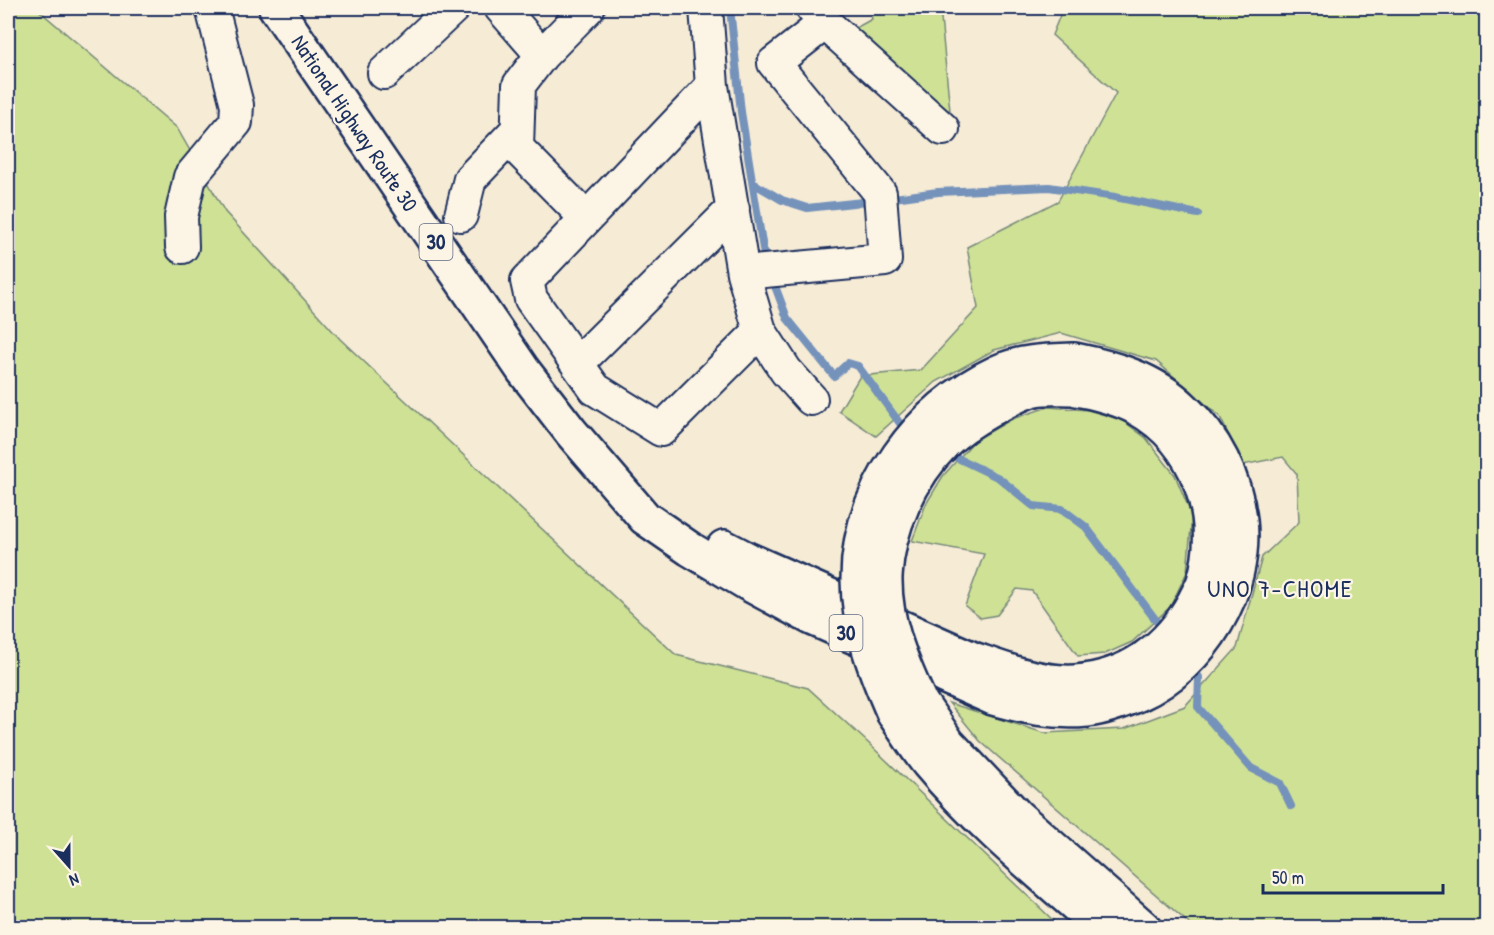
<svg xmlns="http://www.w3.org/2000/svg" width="1494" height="935" font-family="'Patrick Hand',sans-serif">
<rect width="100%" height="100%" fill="#f6ebd5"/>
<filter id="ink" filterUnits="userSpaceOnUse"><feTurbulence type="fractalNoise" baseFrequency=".0167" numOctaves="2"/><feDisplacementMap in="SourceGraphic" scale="12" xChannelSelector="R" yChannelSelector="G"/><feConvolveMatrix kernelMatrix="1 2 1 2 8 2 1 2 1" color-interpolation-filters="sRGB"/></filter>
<g filter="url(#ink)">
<path fill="#cfe195" stroke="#75887a" stroke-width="1.5" d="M8,8H36L177,128L225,212L340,339L676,655L808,688L864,739L1060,927H8Z
M870,8H940L950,111L912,94L852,30L872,19Z
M1063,8H1486V927H1193L980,741L949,703L1044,733L1124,729L1185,706L1237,648L1262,557L1299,522L1297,474L1283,457L1243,465L1220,417L1156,361L1061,333L994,350L936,382L876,436L839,411L860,376L921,370L978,308L967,247L1058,201L1116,93L1052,35Z
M1048,407L1088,410L1122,420L1146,438L1175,475L1192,516L1187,572L1170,607L1132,642L1105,654L1078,656L1032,591L1017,589L997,615L981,618L965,606L984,554L912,541L926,504L943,476L974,441L1012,419Z"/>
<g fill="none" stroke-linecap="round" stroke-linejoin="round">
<path stroke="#7492bb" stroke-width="8" d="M730,8L741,112L764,255L767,264
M753,183L782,200L807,208L872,201
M887,199L938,192L1049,187L1115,197L1198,214
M772,278L787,318L834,376L848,363L858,366L907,433
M947,453L999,478L1033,506L1062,509L1086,527L1164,631
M1191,667L1199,677L1198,707L1251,768L1280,783L1291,806"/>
<defs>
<path id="minor" d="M501,8L542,55
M706,8L712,86L743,273L760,331L786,371L811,399
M812,8L825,23L943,129
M384,73L453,8
M712,86L527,281L531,299L595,389L661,430L760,331
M461,215L470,179L517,130
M586,218L517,148L519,85L542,55L588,8
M182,247L181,217L190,177L236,122L237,105L212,8
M743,273L885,260L880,193L774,63L825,23
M577,364L733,209"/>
<path id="highway" d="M276,8L523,370L571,432L645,518L690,549L747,583L812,618L993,698C1024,707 1054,713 1087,710C1104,708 1123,701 1139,694C1202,665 1248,591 1240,520C1235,478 1215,438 1184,409C1154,379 1114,368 1074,360
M724,547L749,560L973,659C1005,670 1040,684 1075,682C1128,678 1169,648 1194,602C1197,595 1202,588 1204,581C1223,516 1198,442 1137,408C1117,397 1094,392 1072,388
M919,700L948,743L1018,817L1144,928
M894,714C905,730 916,748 928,763C980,825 1042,875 1102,928"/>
</defs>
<use href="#minor" stroke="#1b2f5e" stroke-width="36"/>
<use href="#highway" stroke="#1b2f5e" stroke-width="38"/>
<use href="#minor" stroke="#fcf5e5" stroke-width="32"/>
<use href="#highway" stroke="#fcf5e5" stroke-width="33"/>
<defs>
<path id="highway-bridge" d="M919,700C901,661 884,621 885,577C887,529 911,476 945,442C958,429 974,419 990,410C1004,402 1019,393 1035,389C1046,387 1060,388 1072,388
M894,714C875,671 858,627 858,579C858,490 919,409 998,372C1022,361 1049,361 1074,360"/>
</defs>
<use href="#highway-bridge" stroke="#1b2f5e" stroke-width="38" stroke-linecap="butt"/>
<use href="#highway-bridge" stroke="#fcf5e5" stroke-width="33"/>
</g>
</g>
<g text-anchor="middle" stroke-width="4.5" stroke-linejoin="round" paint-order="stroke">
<g fill="#fcf5e5" stroke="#5e6a86" stroke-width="1.5">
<rect x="419.5" y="224" width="33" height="36" rx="4.5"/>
<rect x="829.5" y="615" width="33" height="36" rx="4.5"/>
</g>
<g font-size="21" font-weight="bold" fill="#1b2f5e">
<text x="436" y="249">30</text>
<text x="846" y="640">30</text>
</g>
<g font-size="22" fill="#1b2f5e" stroke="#fcf5e5">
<text transform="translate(355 123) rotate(56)" y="8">National Highway Route 30</text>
</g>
<g font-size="24" letter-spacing="1.5" fill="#1b2f5e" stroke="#fcf5e5">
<text x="1280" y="597">UNO 7-CHOME</text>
</g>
</g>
<rect width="1494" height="935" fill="none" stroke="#fcf5e5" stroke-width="30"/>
<rect x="15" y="15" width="1464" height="905" fill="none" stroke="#1b2f5e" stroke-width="2" filter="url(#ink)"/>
<g transform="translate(69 866) rotate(159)" stroke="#fcf5e5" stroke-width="4.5" paint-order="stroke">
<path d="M0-4.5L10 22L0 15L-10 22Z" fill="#1b2f5e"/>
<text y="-9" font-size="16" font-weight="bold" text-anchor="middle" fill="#1b2f5e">N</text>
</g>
<path d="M1263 884v9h180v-9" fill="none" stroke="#1b2f5e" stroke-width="3"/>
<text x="1272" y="884" font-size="18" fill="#1b2f5e" stroke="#fcf5e5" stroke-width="4.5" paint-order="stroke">50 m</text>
</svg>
